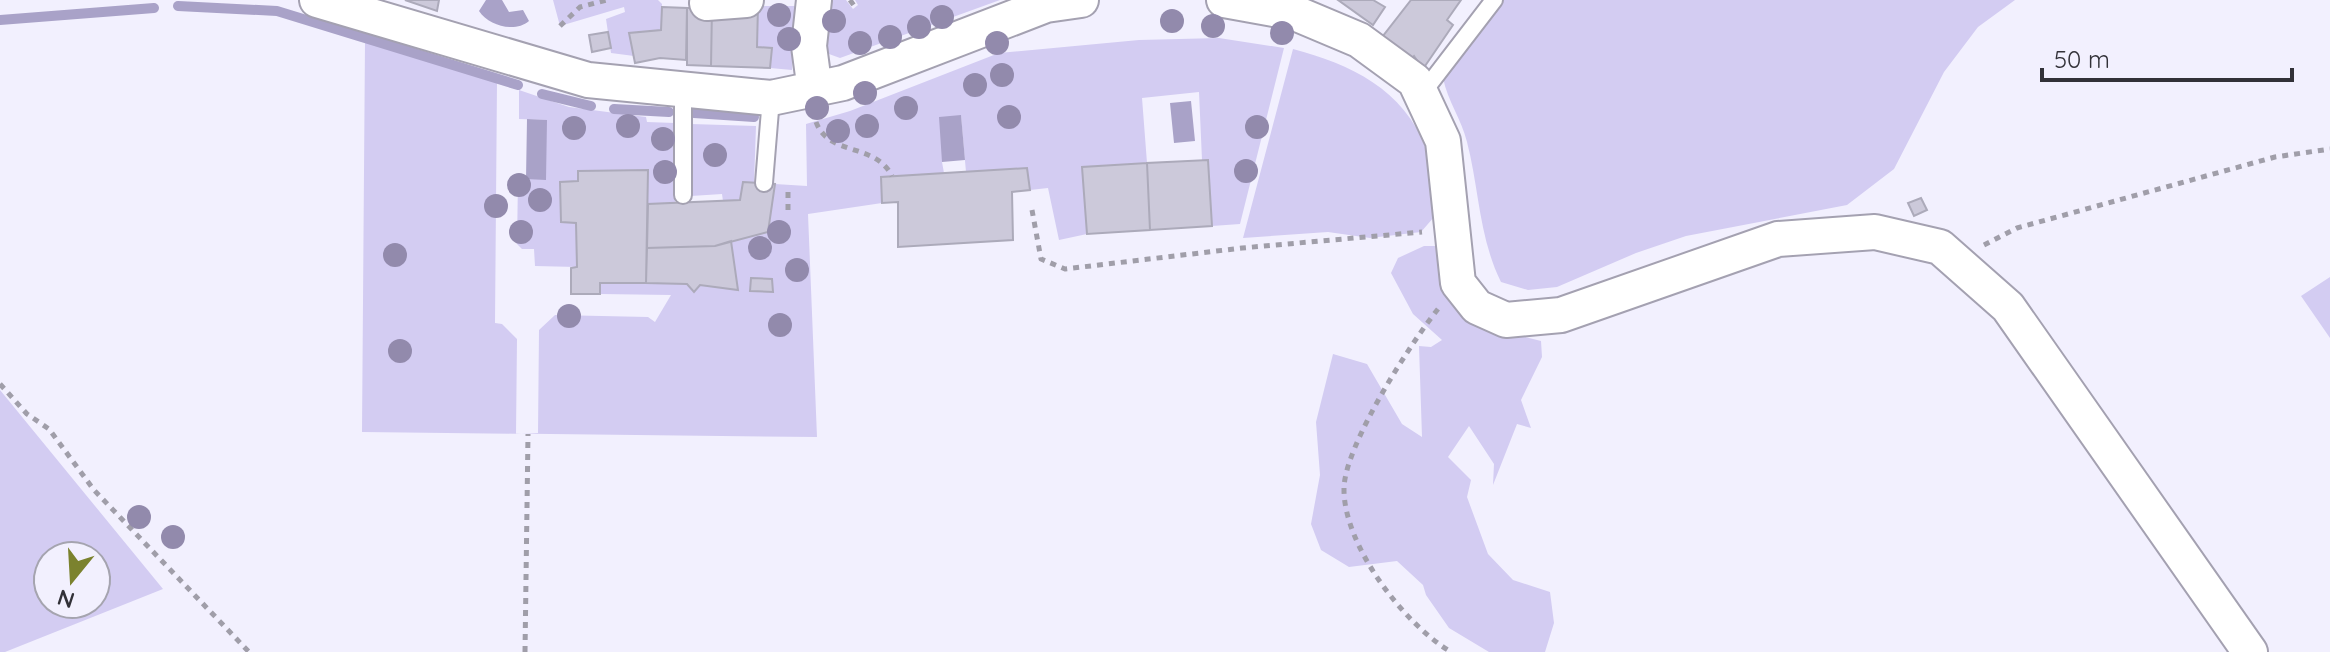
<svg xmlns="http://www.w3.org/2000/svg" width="2330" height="652" font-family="Quicksand,sans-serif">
<rect width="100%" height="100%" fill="#f2f0fe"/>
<path fill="#d3ccf2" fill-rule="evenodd" d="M553,0H658L662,4L661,30L634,56L611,53L606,19L625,12L624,7L560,26Z
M832,0H846L853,9L858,5L855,0H1000L840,58L829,54L827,47Z
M1501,0H2015L1978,27L1944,72L1894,169L1847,205L1686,236L1636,253L1557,287L1528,290L1501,282C1479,238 1479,188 1467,142C1461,118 1448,102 1443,78Z
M758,6H795L792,70L770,68L772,49L757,47Z
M1219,38L1284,48L1240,224L1212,226L1208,160H1202L1199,92L1142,98L1147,163L1082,167L1087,234L1059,240L1048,188L1030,190L1027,169L966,172L961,116L942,162L944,173L881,177L882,203L808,214L817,437L362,432L365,42L497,82L495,323L502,324L517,339L516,434L538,433L539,330L555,315L648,317L655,322L671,295L600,294V283L687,284L694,292L700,285L738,289L731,241L768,232L775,184L807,186L806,124L850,111L999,53L1139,40Z
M1293,49C1350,64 1404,89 1426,149C1433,169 1431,196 1434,217L1421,232L1370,238L1328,232L1243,238Z
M519,90L569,107L646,117L647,122L675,123V203L648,204V170L578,171V181L560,182L561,222L576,223L577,267L535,266L534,249H522L517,244L518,179H546V120L519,119Z
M691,124L756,126L754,183L743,182L740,200L723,201L722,194L691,196Z
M1424,246H1441L1494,329L1541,341L1542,357L1521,400L1531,428L1517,424L1493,485L1494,464L1469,426L1448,457L1471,480L1467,497L1488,554L1513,580L1550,592L1554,623L1545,652H1489L1449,628L1426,595L1423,585L1397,561L1349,567L1321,550L1311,524L1320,475L1316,422L1333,354L1367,364L1402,424L1422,437L1419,346L1431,347L1442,340L1413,314L1391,273L1398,258Z
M2330,277V338L2301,296Z
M0,390L163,589L5,652H0ZM48,556H96V604H48Z"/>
<path fill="#a9a2c8" d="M486,0H502L509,12L523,10L529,21C515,33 489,26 479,11Z
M1191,101L1195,141L1174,143L1170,103Z
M961,115L965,160L942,162L939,117Z
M527,119L547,120L546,180L526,179Z"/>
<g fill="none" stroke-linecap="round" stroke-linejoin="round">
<path stroke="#a9a2c8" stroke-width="10" d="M178,6L277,11L518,85
M0,20L154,8
M542,94L591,106
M614,109L669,112
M694,113L754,117"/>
</g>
<path fill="#ccc9da" stroke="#acaaba" stroke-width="2" d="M405,0H439L437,11Z
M1338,0H1373L1385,7L1373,25Z
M1411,0H1461L1447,20L1453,25L1423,69L1414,56L1409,61L1383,36Z
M758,6L757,47L772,48L770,68L711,66L712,8Z
M662,7L687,8L686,60L660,58L635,63L629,33L661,30Z
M687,8H712L711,66L687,65Z
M608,32L611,48L592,52L589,35Z
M1208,160L1212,226L1150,230L1147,163Z
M1147,163L1150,230L1087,234L1082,167Z
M1027,168L1030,190L1012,192L1013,240L898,247V202L882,203L881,177Z
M648,170L646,283H600V294H571V268L577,267L576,223L561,222L560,182L578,181V171Z
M743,182L775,184L768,232L715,246L647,248L648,204L740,200Z
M1921,198L1927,210L1914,216L1908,203Z
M731,241L738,290L700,285L694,292L687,284L646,283L647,248L715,246Z
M751,278L772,279L773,292L750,291Z"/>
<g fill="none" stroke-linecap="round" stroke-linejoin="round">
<defs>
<path id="service" d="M1421,95L1494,0
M764,183L771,98
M683,195V89"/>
<path id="minor" d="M317,0L588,80L771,98L843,83L1046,5L1081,0
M814,0L809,46L815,91
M1224,0L1295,13L1359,40L1415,81L1443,141L1458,283L1477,307L1506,320L1561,315L1778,239L1875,232L1940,247L2008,307L2250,652
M707,3L746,0"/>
</defs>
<use href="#service" stroke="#a4a1b1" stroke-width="20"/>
<use href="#minor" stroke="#a4a1b1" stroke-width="38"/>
<path stroke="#a09ea9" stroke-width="5" stroke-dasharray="6 6" stroke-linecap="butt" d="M850,0L855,7
M560,26L580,7L607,0
M816,122C829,157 875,142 892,176
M788,210V192
M1032,210L1041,259L1065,269L1242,248L1422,232
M1984,245L2017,228L2275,157L2330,149
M1438,309C1410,344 1345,445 1344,488C1343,545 1404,624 1451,652
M0,384L27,414L49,429L94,490L249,652
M525,652L528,434"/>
<use href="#service" stroke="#fff" stroke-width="16"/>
<use href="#minor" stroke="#fff" stroke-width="34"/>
</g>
<g fill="#928aac">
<circle cx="779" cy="15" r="12"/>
<circle cx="942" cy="17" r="12"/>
<circle cx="834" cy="21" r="12"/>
<circle cx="1172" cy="21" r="12"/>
<circle cx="1213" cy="26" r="12"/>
<circle cx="919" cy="27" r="12"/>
<circle cx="1282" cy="33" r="12"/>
<circle cx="890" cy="37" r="12"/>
<circle cx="789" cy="39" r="12"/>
<circle cx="860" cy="43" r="12"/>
<circle cx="997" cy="43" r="12"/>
<circle cx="1002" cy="75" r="12"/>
<circle cx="975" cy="85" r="12"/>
<circle cx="865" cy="93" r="12"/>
<circle cx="817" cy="108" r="12"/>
<circle cx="906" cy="108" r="12"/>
<circle cx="1009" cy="117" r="12"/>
<circle cx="628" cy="126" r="12"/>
<circle cx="867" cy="126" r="12"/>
<circle cx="1257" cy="127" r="12"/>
<circle cx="574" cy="128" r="12"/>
<circle cx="838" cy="131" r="12"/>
<circle cx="663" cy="139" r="12"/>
<circle cx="715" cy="155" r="12"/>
<circle cx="1246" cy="171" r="12"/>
<circle cx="665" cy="172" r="12"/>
<circle cx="519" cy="185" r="12"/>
<circle cx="540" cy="200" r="12"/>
<circle cx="496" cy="206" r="12"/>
<circle cx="521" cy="232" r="12"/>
<circle cx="779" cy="232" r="12"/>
<circle cx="760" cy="248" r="12"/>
<circle cx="395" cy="255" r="12"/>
<circle cx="797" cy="270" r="12"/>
<circle cx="569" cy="316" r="12"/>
<circle cx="780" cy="325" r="12"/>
<circle cx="400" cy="351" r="12"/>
<circle cx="139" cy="517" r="12"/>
<circle cx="173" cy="537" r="12"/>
</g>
<g transform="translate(72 580) rotate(198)"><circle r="38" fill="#f2f0fe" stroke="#a5a4af" stroke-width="2"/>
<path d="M0-6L14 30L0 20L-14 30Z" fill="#7b822e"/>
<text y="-12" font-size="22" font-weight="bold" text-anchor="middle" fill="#323138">N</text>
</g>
<path d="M2042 68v12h250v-12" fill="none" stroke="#323138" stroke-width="4"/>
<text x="2054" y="68" font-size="24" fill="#323138" stroke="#f2f0fe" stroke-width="6" paint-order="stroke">50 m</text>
</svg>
